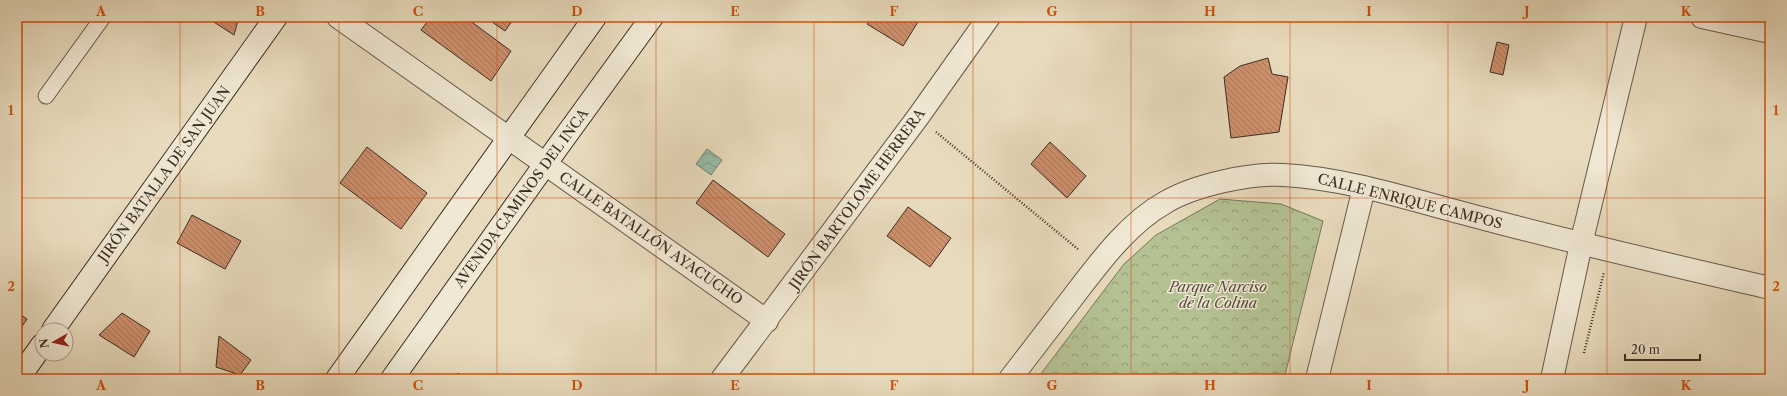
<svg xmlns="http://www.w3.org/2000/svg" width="1787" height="396" font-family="'Libre Caslon Text',serif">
<defs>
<pattern id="forest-crowns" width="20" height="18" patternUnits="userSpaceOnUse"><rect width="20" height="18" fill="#b4c193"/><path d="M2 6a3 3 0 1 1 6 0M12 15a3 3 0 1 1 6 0" fill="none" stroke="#949d78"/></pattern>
<pattern id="water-waves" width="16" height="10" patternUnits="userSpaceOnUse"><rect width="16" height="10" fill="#98bcaa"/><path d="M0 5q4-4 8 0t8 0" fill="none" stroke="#7d998a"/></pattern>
<pattern id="building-back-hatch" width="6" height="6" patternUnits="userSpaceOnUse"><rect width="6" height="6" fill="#ce906d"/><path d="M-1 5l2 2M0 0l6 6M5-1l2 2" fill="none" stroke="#a87659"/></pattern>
</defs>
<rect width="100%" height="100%" fill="#e8dbbd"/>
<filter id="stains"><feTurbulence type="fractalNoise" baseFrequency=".005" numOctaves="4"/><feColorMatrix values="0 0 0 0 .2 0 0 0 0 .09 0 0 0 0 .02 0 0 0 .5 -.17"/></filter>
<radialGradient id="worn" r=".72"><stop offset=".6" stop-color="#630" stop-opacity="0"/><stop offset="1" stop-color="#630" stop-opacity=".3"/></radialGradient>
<path fill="url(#forest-crowns)" stroke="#78765b" d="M1220,199L1281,204L1323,221L1284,379H1037L1124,264L1156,235Z"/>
<path fill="url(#water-waves)" stroke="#738274" d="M707,149L722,160L711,175L696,164Z"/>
<path fill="url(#building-back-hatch)" stroke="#3b2c23" d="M206,17H239L234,35Z
M431,17H465L511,51L491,81L421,30Z
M485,17H515L505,31Z
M872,17H921L903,46L867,24Z
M1497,42L1509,45L1503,75L1490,72Z
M1268,58L1272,74L1288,77L1279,132L1231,138L1224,77L1240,66Z
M1050,142L1086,176L1067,198L1031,164Z
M367,147L427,193L401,229L340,183Z
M713,180L785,234L768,257L696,203Z
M908,207L951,238L930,267L887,236Z
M192,215L241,241L225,269L177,243Z
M17,312L27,319L17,334Z
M122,313L150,331L134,357L99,335Z
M219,336L251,360L240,375L216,367Z
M458,373L467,379H453Z"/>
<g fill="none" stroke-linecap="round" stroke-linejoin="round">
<defs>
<path id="lane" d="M46,96L103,17"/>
<path id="street" d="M338,17L767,321
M1702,17L1770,32
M722,379L918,117L989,17
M1010,379C1031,352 1052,324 1073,297C1099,263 1128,223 1166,202C1195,185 1250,173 1283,175C1348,178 1421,203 1485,219C1579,244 1675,266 1770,288
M1317,379L1364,188
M1552,379L1581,244L1636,17"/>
<path id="secondary" d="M53,330L276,17
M18,379L42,345
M337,379L595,17
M392,379L546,163L652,17"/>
</defs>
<use href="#lane" stroke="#66584a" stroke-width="17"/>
<use href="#street" stroke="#66584a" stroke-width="24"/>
<use href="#secondary" stroke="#3b2c23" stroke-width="24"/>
<path stroke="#3b2c23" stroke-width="2.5" stroke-dasharray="1 2" stroke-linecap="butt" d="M936,132L1079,250
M1584,353L1604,272"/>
<use href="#lane" stroke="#f0e8d4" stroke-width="15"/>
<use href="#street" stroke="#f0e8d4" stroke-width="22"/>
<use href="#secondary" stroke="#f0e8d4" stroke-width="22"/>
</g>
<path fill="none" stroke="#ce520f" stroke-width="1" stroke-opacity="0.55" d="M180,17V379M339,17V379M497,17V379M656,17V379M814,17V379M973,17V379M1131,17V379M1290,17V379M1448,17V379M1607,17V379M17,198H1770"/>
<g text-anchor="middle" stroke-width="3" stroke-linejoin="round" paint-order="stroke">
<g font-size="14" fill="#3b2c23" stroke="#f0e8d4">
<text transform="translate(164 174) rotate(-54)" y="5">JIRÓN BATALLA DE SAN JUAN</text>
<text transform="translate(521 198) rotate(-54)" y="5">AVENIDA CAMINOS DEL INCA</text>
<text transform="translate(857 199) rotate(-54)" y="5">JIRÓN BARTOLOME HERRERA</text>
<text transform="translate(1410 201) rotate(14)" y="5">CALLE ENRIQUE CAMPOS</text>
<text transform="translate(651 238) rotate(35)" y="5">CALLE BATALLÓN AYACUCHO</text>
</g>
<g font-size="14" font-style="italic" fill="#534a39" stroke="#f0e8d4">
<text x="1218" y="292">Parque Narciso<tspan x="1218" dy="16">de la Colina</tspan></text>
</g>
</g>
<rect width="1787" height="396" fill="none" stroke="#e8dbbd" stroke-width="44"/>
<g transform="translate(54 342) rotate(262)"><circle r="19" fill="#f0e8d4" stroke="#a89d8d"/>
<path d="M0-3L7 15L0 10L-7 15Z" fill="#8f2418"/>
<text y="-6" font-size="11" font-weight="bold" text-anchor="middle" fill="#3b2c23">N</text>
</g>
<path d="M1625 354v6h75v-6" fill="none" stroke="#3b2c23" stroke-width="2"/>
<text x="1631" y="354" font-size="12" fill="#3b2c23" stroke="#f0e8d4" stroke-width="3" paint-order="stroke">20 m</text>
<rect x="22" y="22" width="1743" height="352" fill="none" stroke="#ce520f" stroke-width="1.5"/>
<g font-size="13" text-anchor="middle" font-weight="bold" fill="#ce520f">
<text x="101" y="16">A</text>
<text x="260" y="16">B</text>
<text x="418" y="16">C</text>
<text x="577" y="16">D</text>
<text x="735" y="16">E</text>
<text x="894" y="16">F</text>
<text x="1052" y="16">G</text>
<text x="1210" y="16">H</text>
<text x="1369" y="16">I</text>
<text x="1527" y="16">J</text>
<text x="1686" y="16">K</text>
<text x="11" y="115">1</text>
<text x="1776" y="115">1</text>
<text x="11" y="291">2</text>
<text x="1776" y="291">2</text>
<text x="101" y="390">A</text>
<text x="260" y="390">B</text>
<text x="418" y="390">C</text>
<text x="577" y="390">D</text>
<text x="735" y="390">E</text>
<text x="894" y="390">F</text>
<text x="1052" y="390">G</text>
<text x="1210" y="390">H</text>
<text x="1369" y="390">I</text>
<text x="1527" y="390">J</text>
<text x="1686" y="390">K</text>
</g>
<rect width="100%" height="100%" filter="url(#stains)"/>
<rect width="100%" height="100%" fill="url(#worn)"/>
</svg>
